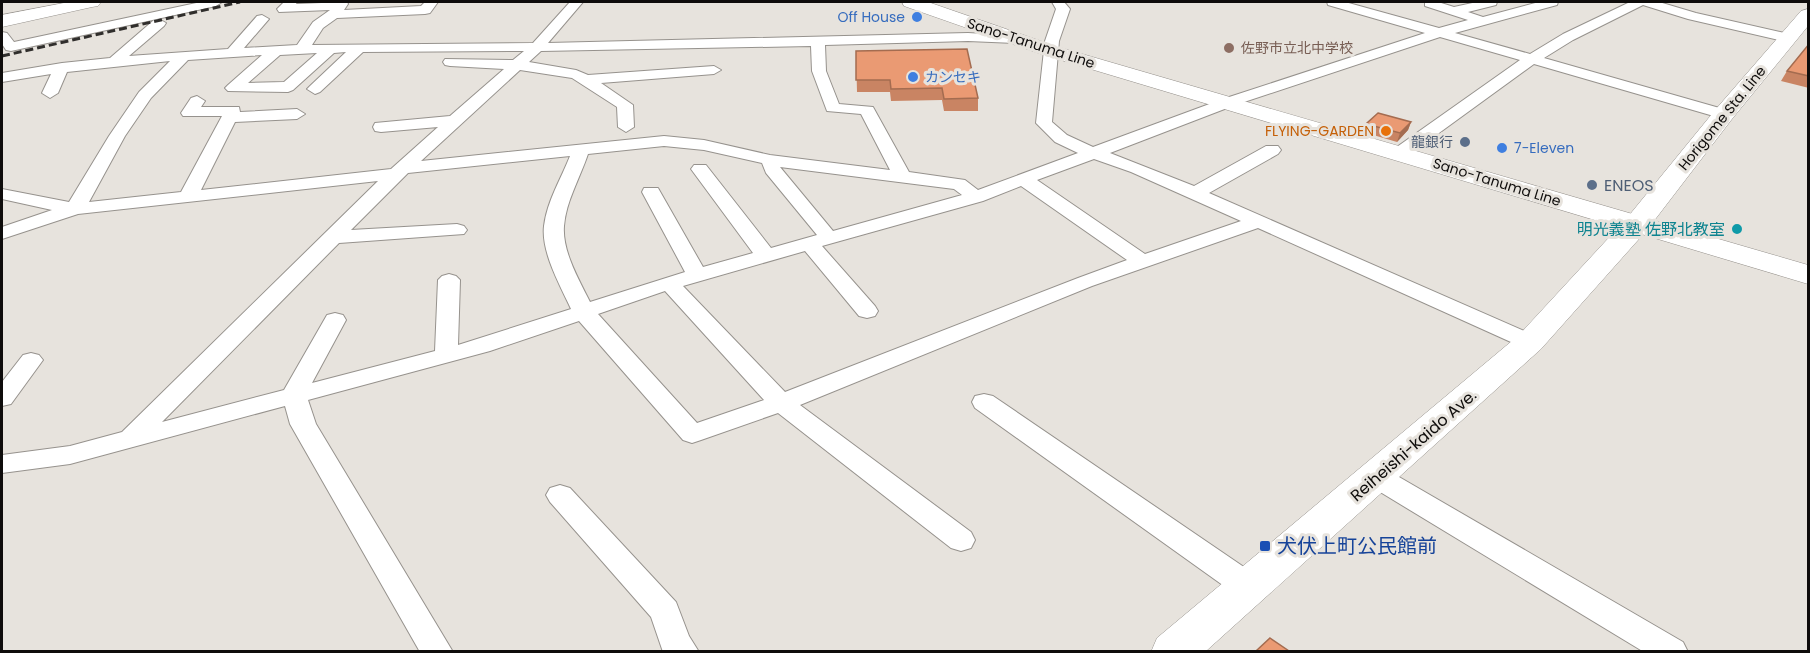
<svg xmlns="http://www.w3.org/2000/svg" width="1810" height="653" font-family="Poppins,'Noto Sans JP',sans-serif">
<rect width="100%" height="100%" fill="#e7e3dd"/>
<g fill="none" stroke-linecap="round" stroke-linejoin="round">
<defs>
<path id="street" d="M201,2H222L216,6L11,51L6,50L2,44V32L7,33L14,42Z
M284,2H297L296,4L347,2L348,4L344,10L421,6L425,2H438L430,13L425,14L337,18L323,28L312,45L533,43L570,2H583L548,43L968,33L1020,36L1022,39L1015,43L968,41L825,45L826,71L839,104L873,107L909,172L965,180L978,190L1078,153L1055,142L1036,123L1045,41L1056,9L1052,2H1064L1070,9L1059,41L1052,122L1067,135L1093,147L1223,99L1425,33L1328,5L1327,2H1345L1439,28L1468,20L1425,6V2H1438L1454,7L1477,2H1497L1496,5L1468,12L1483,17L1539,2H1558L1557,5L1455,33L1530,54L1563,34L1630,2H1659L1696,13L1793,35L1795,38L1788,42L1688,19L1643,5L1573,40L1544,58L1730,111L1732,114L1730,117L1724,119L1534,64L1406,157H1394L1391,153L1394,149L1520,60L1440,37L1235,105L1110,153L1194,186L1266,146H1278L1281,150L1278,154L1209,193L1538,337L1541,342L1538,347L1530,349L1522,347L1258,228L1092,286L800,405L971,532L975,540L971,548L961,551L951,548L778,413L701,440L692,443L683,440L579,321L490,351L308,400L316,424L453,652H420L290,424L285,406L70,464L2,473V455L70,446L122,432L378,181L78,214L2,239V227L52,210L2,199V189L69,202L109,136L139,92L170,61L67,72L58,93L50,98L42,93L51,74L2,82V73L62,63L110,58L154,20L159,19L166,23L164,26L129,56L228,49L257,16L262,15L269,19L244,48L297,45L313,22L330,10L279,12L277,9ZM811,46L812,71L827,111L861,114L890,170L770,155L704,140L664,136L421,161L520,70L572,78L617,107L618,127L626,132L634,127L633,105L601,83L714,74L721,70L714,66L588,75L576,70L529,62L541,51ZM524,51L513,60L445,59L443,62L445,65L450,66L504,69L450,116L375,123L373,127L375,131L381,132L438,127L391,169L201,190L235,122L297,119L305,114L297,109L240,112L239,107H201L205,101L197,96L191,98L181,113L183,116H222L181,192L89,202L125,136L151,98L188,60L262,55L228,85L225,88L228,91L288,92L293,90L334,53L346,52L310,86L307,89L315,94L320,92L363,52ZM317,53L284,82L248,83L280,55ZM664,146L704,150L762,163L766,173L817,235L771,248L706,165H694L691,169L753,253L703,267L658,188H644L642,192L685,272L590,302C579,280 562,251 564,226C566,201 580,178 588,154ZM570,156C561,179 547,201 544,226C541,252 560,285 571,309L458,345L460,280L456,276L449,274L442,276L438,280L435,351L312,383L346,320L343,315L335,313L327,315L284,390L162,422L339,243L464,234L467,230L464,226L457,224L351,230L408,173ZM1094,159L1131,172L1241,221L1145,254L1037,180ZM780,167L954,189L962,195L833,231ZM1021,186L1127,260L1078,278L785,392L683,286L805,251L859,316L867,318L875,316L878,311L875,306L822,246L983,201ZM665,291L764,400L697,423L598,314Z
M31,353L39,355L43,360L11,404L2,406V382L23,355Z
M984,394L993,396L1260,578L1264,587L1260,596L1249,599L1238,596L975,408L972,402L975,396Z
M1377,467L1387,470L1683,642L1688,652H1644L1367,484L1364,477L1367,470Z
M560,485L570,488L676,602L689,636L699,652H663L651,617L550,502L546,495L550,488Z"/>
<path id="secondary" d="M69,2H101L98,6L92,7L2,27V15Z
M1808,9V26L1732,119L1647,230L1541,349L1205,652H1151L1157,638L1519,335L1627,218L1716,109L1801,11Z"/>
<path id="primary" d="M902,2H928L1058,47L1808,265V284L1044,55L904,6Z"/>
</defs>
<use href="#street" stroke="#96928d" stroke-width="2"/>
<use href="#secondary" stroke="#96928d" stroke-width="1"/>
<use href="#primary" stroke="#96928d" stroke-width="1"/>
<use href="#street" fill="#fff" fill-rule="evenodd"/>
<use href="#secondary" fill="#fff" fill-rule="evenodd"/>
<use href="#primary" fill="#fff" fill-rule="evenodd"/>
<path stroke="#302e2c" stroke-width="3" stroke-dasharray="8 4" stroke-linecap="butt" d="M2,56L240,2"/>
</g>
<path fill="#c98463" d="M1809,44V88L1781,81L1787,71Z
M856,51L978,98V111H944L942,100L891,101L890,92H857Z
M1411,122L1408,130L1397,142L1363,132L1366,124Z"/>
<path fill="#a46c50" d="M1411,122L1408,130L1397,142L1400,133Z"/>
<path fill="#ea9a73" stroke="#a46c50" stroke-width="1.5" d="M1809,44V76L1787,71Z
M967,49L978,98L944,99L942,88L891,89L890,80H856V51Z
M1378,113L1411,122L1400,133L1366,124Z
M1270,638L1289,651H1256Z"/>
<g fill="#3f7fe0" stroke="#e7e3dd" stroke-width="2">
<circle cx="917" cy="17" r="6"/>
<circle cx="913" cy="77" r="6"/>
<circle cx="1502" cy="148" r="6"/>
</g>
<circle fill="#8d6e63" stroke="#e7e3dd" stroke-width="2" cx="1229" cy="48" r="6"/>
<circle fill="#e8710a" stroke="#e7e3dd" stroke-width="2" cx="1386" cy="131" r="6"/>
<g fill="#5c6f8a" stroke="#e7e3dd" stroke-width="2">
<circle cx="1465" cy="142" r="6"/>
<circle cx="1592" cy="185" r="6"/>
</g>
<circle fill="#0f9aa8" stroke="#e7e3dd" stroke-width="2" cx="1737" cy="229" r="6"/>
<rect fill="#1a4fb4" stroke="#e7e3dd" stroke-width="2" x="1259" y="540" width="12" height="12" rx="3"/>
<g text-anchor="middle" stroke-width="6" stroke-linejoin="round" paint-order="stroke">
<g font-size="14" fill="#366cbe" stroke="#e7e3dd" text-anchor="start">
<text x="905" y="22" text-anchor="end">Off House</text>
<text x="925" y="82">カンセキ</text>
<text x="1514" y="153">7-Eleven</text>
</g>
<g font-size="14" fill="#0e0c0b" stroke="#e7e3dd">
<text transform="translate(1031 43) rotate(18)" y="5">Sano-Tanuma Line</text>
<text transform="translate(1722 118) rotate(-51)" y="5">Horigome Sta. Line</text>
<text transform="translate(1497 182) rotate(17)" y="5">Sano-Tanuma Line</text>
</g>
<g font-size="14" fill="#785e54" stroke="#e7e3dd" text-anchor="start">
<text x="1241" y="53">佐野市立北中学校</text>
</g>
<g font-size="14" fill="#c56008" stroke="#e7e3dd" text-anchor="end">
<text x="1374" y="136">FLYING-GARDEN</text>
</g>
<g font-size="14" fill="#4e5e75" stroke="#e7e3dd" text-anchor="end">
<text x="1453" y="147">龍銀行</text>
</g>
<g font-size="16" fill="#4e5e75" stroke="#e7e3dd" text-anchor="start">
<text x="1604" y="191">ENEOS</text>
</g>
<g font-size="16" fill="#0d838f" stroke="#e7e3dd" text-anchor="end">
<text x="1725" y="235">明光義塾 佐野北教室</text>
</g>
<g font-size="16" fill="#0e0c0b" stroke="#e7e3dd">
<text transform="translate(1413 445) rotate(-41)" y="6">Reiheishi-kaido Ave.</text>
</g>
<g font-size="20" fill="#164399" stroke="#e7e3dd" text-anchor="start">
<text x="1277" y="553">犬伏上町公民館前</text>
</g>
</g>
<rect width="1810" height="653" fill="none" stroke="#0e0c0b" stroke-width="6"/>
</svg>
